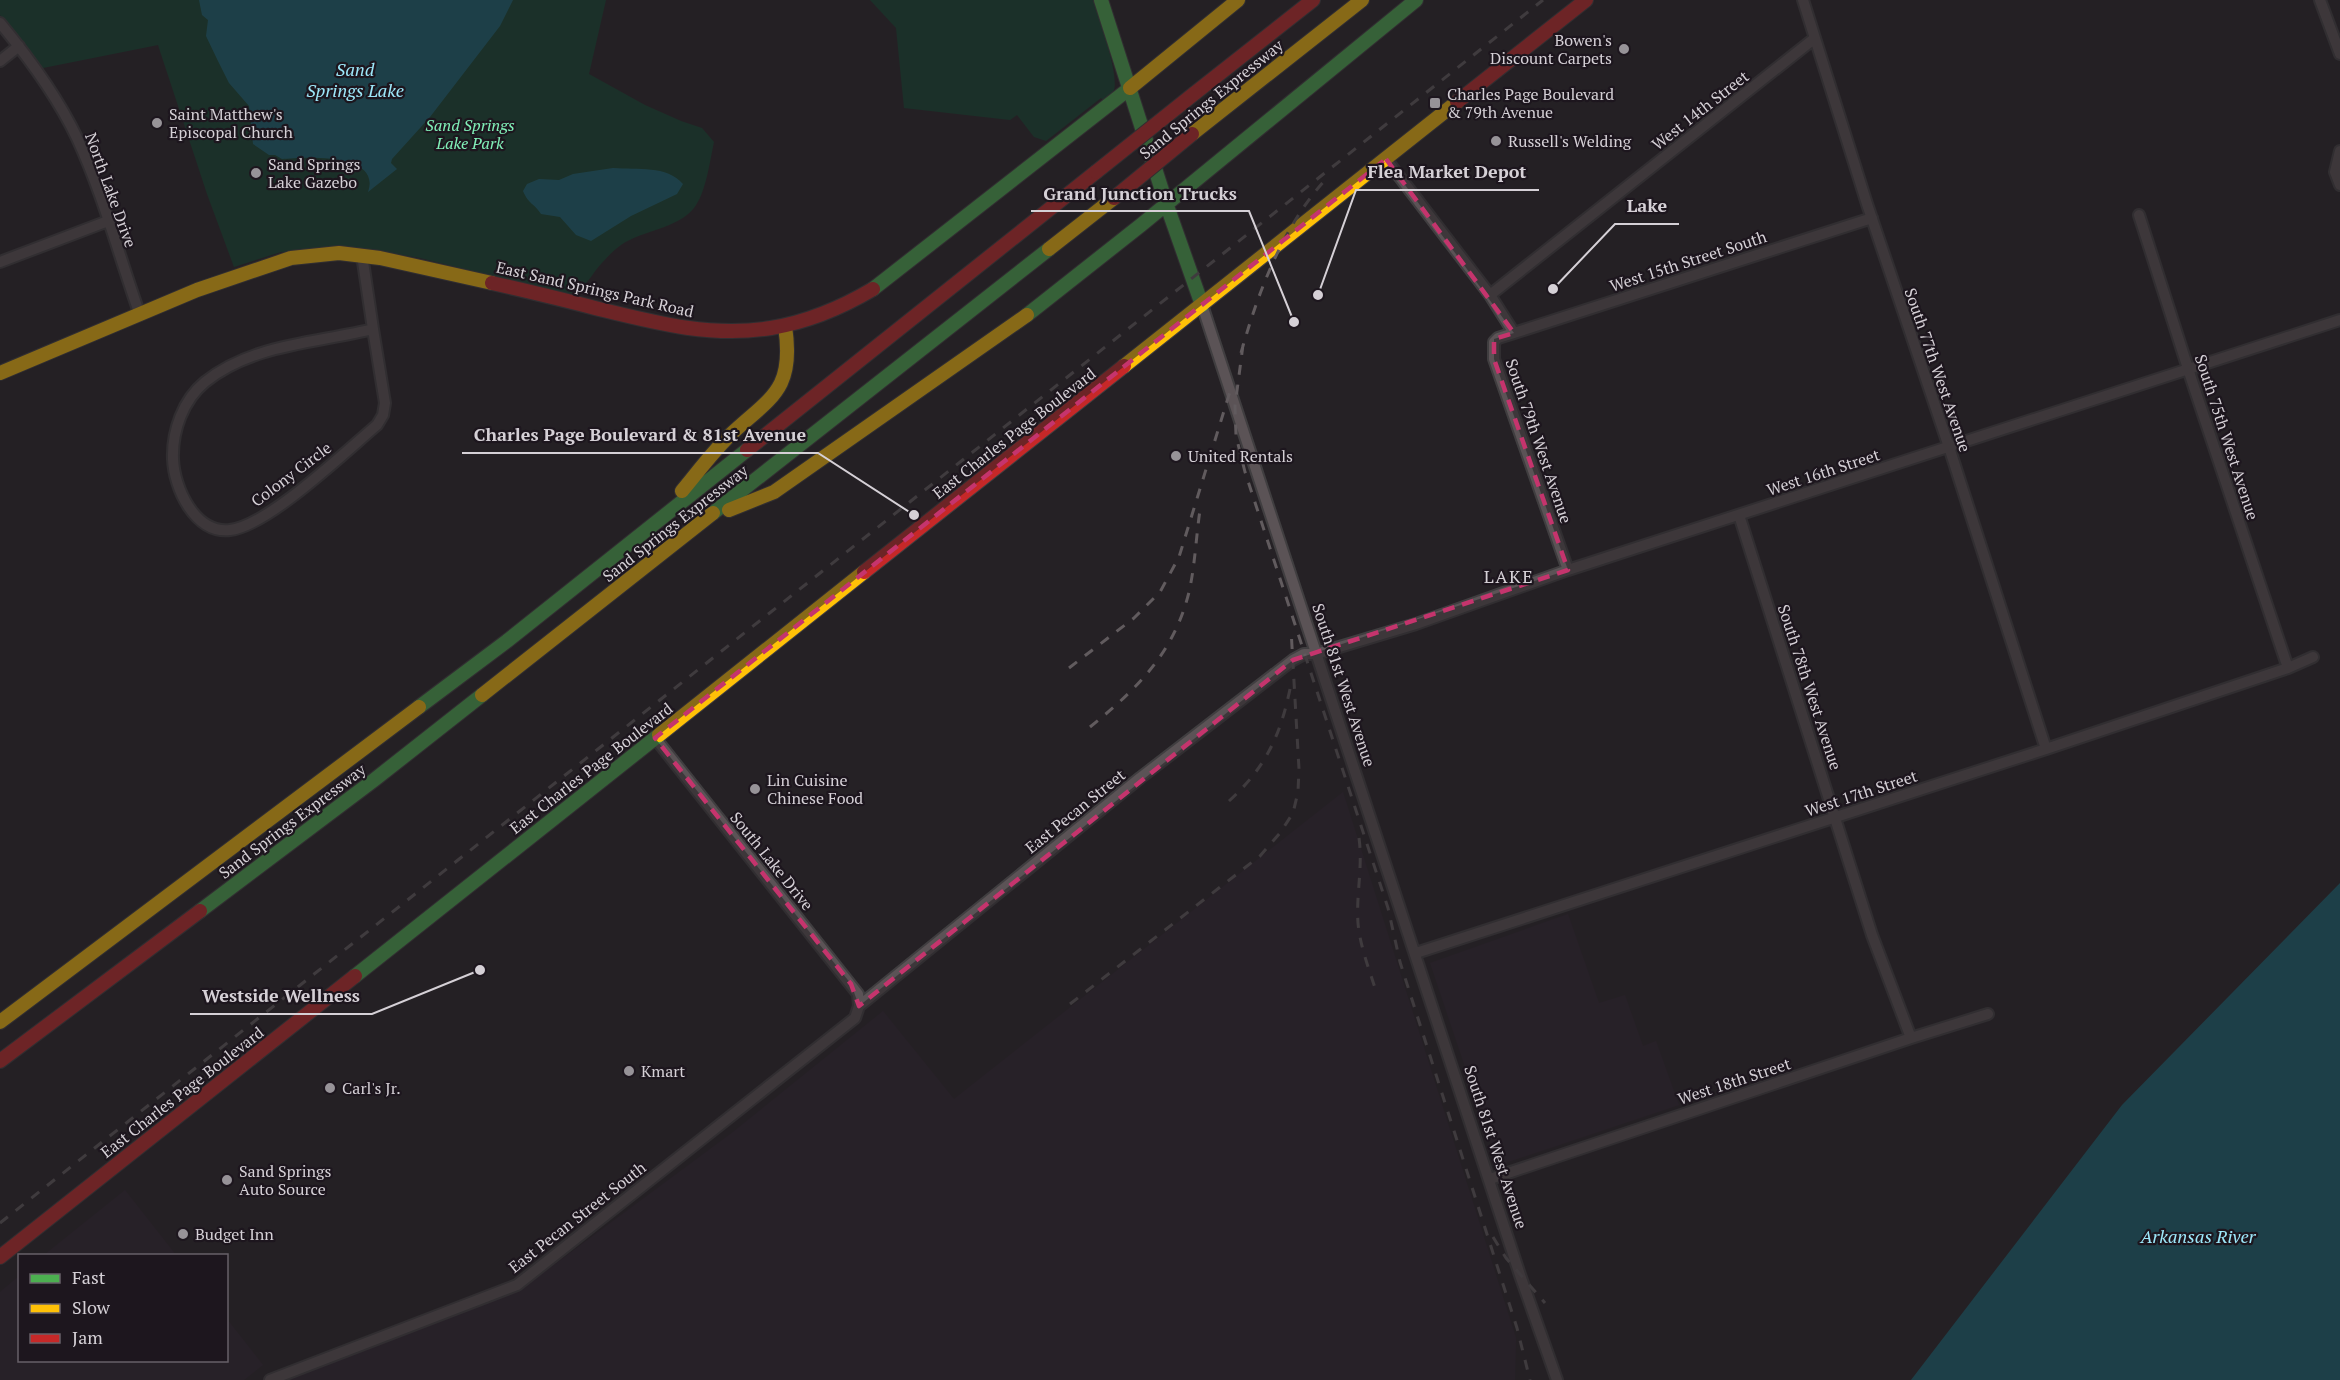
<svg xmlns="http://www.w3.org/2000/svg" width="2340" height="1380" font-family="'PT Serif',serif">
<rect width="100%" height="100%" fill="#252125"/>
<path fill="#2c222e" d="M1343,792L1516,1338L1515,1380H286L520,1290L733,1132L883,1011L954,1099Z
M1568,914L1599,1003L1625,995L1643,1046L1656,1041L1679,1105L1505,1163L1496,1159L1430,963Z
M125,1190L176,1255H44Z
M19,1276L20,1360H226L227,1319L263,1365L244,1380H0V1292Z"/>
<path fill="#10442f" d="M0,0H606L589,74L645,105L681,121L702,128L714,142C710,160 706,193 694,208C677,229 643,230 621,245C614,250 607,257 601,264C589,277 584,294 564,294L420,258L367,249L281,252L234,267L207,194L158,45L43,68L0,15Z
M870,0H1093C1099,17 1119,74 1114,90C1112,95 1108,97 1104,101L1101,98L1046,141L1034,137L1017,115L1010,120L904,108L896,28Z"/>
<path fill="#166574" d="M199,0H513L500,26L430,117L392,159L391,163L397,169L368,192C382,152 304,157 282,159L275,155H269L253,144L249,106L229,83L217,59L206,36L208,20L202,15Z
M613,168C637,170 667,165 683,184L677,194L631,216L591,241L576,235L560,217L541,214C534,203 529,205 523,191L527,184L539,179L559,180L573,174Z
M2340,883V1380H1911L2122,1105Z"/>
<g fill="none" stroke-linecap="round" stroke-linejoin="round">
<defs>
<path id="street" d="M1803,0L1867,204L1949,447L2046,749
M2320,0L2340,54
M0,23C29,58 57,96 77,138C103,194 119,256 140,315
M0,61L19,46
M2340,151L2335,172L2340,185
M1386,159L1490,295L1514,333
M2139,215L2192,381L2288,668
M362,255L373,329
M0,262L108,221
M1490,295L1815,38
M1202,305L1520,1275L1557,1380
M373,329L385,403L383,415L377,425C346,451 268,526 230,530C195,534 174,488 173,459C172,431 183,400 205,382C252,344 317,343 373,329Z
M1739,515L1872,935L1911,1038
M1568,570L1494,359V342L1498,338L1514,333L1872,218
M1416,953L2046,749L2288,668L2313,657
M859,1006L1140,778L1293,660L1304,654H1316L1416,624L1568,570L2340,320
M1490,1179L1911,1038L1988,1014
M270,1380L517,1285L855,1018L859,1006L858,994L655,738"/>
<path id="fast" d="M1101,0L1166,203L1202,305
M873,289L1130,88
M1027,315L1141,225L1416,0
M713,513L1049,249
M419,707L507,641L747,450
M200,911L374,780L482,695
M355,976L659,735"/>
<path id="slow" d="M1130,88L1238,0
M1192,134L1362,0
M1049,249L1114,198
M1124,366L1457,102
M0,373L197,290L291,258L339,253L380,258L492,283
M682,491C697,473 711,454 728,437C770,397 795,392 785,326
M729,510L774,492L1027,315
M482,695L713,513
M659,735L864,572
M0,1022L419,707"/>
<path id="jam" d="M1195,93L1313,0
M1457,102L1586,0
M492,283C527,291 561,299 595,308C652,322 711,338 771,328C807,322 841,308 873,289
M747,450L1096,172
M864,572L1124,366
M0,1061L200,911
M0,1257L355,976"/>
</defs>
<use href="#street" stroke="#403e40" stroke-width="14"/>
<use href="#fast" stroke="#403e40" stroke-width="16"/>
<use href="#slow" stroke="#403e40" stroke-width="16"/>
<use href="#jam" stroke="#403e40" stroke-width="16"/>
<use href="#street" stroke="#5b5356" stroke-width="10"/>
<use href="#fast" stroke="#4caf50" stroke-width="14"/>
<use href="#slow" stroke="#ffc107" stroke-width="14"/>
<use href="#jam" stroke="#c62828" stroke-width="14"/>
<path stroke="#615b5e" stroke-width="3" stroke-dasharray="10 10" stroke-linecap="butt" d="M1243,345L1235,406L1236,436L1245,472L1388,908L1400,962L1517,1328L1530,1380
M1241,353C1258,292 1283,226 1326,179
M1069,668L1134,618L1160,592L1179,557L1232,385
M1090,727C1137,689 1174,653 1189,592C1195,566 1196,537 1200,510
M1229,801C1265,768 1280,737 1290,689
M1359,838C1363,867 1356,894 1358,923C1360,946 1369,969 1376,991
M1070,1004L1260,856L1280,833L1293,813L1298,792L1299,769L1291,629
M0,1223L1543,0
M1493,1237L1506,1258L1545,1303"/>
<defs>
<path id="jam-bridge" d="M1096,172L1195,93
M1114,198L1192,134"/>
</defs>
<use href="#jam-bridge" stroke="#403e40" stroke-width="16" stroke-linecap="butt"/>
<use href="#jam-bridge" stroke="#c62828" stroke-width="14"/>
</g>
<path d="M0 0H2340V1380H0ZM1386,159L1514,333L1494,339V359L1568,570L1293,660L859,1006L851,984L655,738Z" fill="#252125" fill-opacity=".55" fill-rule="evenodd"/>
<path fill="none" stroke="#c5346d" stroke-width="4.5" stroke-dasharray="12 8" stroke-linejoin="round" d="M1386,159L1514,333L1494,339V359L1568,570L1293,660L859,1006L851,984L655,738Z"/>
<g fill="#979398" stroke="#1d161e" stroke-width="2">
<circle cx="1624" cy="49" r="6"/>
<rect x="1429" y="97" width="12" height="12" rx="3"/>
<circle cx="157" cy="123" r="6"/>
<circle cx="1496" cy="141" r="6"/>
<circle cx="256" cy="173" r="6"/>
<circle cx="1176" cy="456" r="6"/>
<circle cx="755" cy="789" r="6"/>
<circle cx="629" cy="1071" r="6"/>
<circle cx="330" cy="1088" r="6"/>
<circle cx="227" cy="1180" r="6"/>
<circle cx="183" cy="1234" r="6"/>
</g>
<g text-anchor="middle" stroke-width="4.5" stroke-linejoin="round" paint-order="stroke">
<g font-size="16" fill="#d5d0d6" stroke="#1d161e" text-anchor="start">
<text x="1612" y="46" text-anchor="end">Bowen's<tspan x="1612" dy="18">Discount Carpets</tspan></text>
<text x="1447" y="100">Charles Page Boulevard<tspan x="1447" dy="18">&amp; 79th Avenue</tspan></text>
<text x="169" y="120">Saint Matthew's<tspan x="169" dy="18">Episcopal Church</tspan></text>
<text x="1508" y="147">Russell's Welding</text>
<text x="268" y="170">Sand Springs<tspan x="268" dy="18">Lake Gazebo</tspan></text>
<text x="1188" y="462">United Rentals</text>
<text x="767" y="786">Lin Cuisine<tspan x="767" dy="18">Chinese Food</tspan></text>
<text x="641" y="1077">Kmart</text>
<text x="342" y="1094">Carl's Jr.</text>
<text x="239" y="1177">Sand Springs<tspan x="239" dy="18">Auto Source</tspan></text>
<text x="195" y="1240">Budget Inn</text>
</g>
<g font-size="16" fill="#d5d0d6" stroke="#1d161e">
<text transform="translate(1211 99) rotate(-39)" y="6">Sand Springs Expressway</text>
<text transform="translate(1700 110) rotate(-38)" y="6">West 14th Street</text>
<text transform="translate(111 190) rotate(70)" y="6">North Lake Drive</text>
<text transform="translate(1688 261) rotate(-18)" y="6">West 15th Street South</text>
<text transform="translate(595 289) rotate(13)" y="6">East Sand Springs Park Road</text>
<text transform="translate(1938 370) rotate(71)" y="6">South 77th West Avenue</text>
<text transform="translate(1014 433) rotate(-38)" y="6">East Charles Page Boulevard</text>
<text transform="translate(2227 437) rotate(72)" y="6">South 75th West Avenue</text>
<text transform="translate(1539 441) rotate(71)" y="6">South 79th West Avenue</text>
<text transform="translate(1823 472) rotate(-18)" y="6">West 16th Street</text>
<text transform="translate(291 474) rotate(-37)" y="6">Colony Circle</text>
<text transform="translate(675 523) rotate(-38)" y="6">Sand Springs Expressway</text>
<text transform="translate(1344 685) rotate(72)" y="6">South 81st West Avenue</text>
<text transform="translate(1810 687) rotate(72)" y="6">South 78th West Avenue</text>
<text transform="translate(591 768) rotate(-38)" y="6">East Charles Page Boulevard</text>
<text transform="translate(1861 793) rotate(-18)" y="6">West 17th Street</text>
<text transform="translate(1075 811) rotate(-39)" y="6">East Pecan Street</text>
<text transform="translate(292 821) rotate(-37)" y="6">Sand Springs Expressway</text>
<text transform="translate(772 861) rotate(51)" y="6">South Lake Drive</text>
<text transform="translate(1734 1081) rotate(-18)" y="6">West 18th Street</text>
<text transform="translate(182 1092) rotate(-38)" y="6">East Charles Page Boulevard</text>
<text transform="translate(1496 1147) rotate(72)" y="6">South 81st West Avenue</text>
<text transform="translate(577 1217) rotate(-38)" y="6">East Pecan Street South</text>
</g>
<g font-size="16" font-style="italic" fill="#81f0b8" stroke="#1d161e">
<text x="470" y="131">Sand Springs<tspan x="470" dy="18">Lake Park</tspan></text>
</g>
<g font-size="18" font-style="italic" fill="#9de8fa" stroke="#1d161e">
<text x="355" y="76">Sand<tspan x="355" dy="21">Springs Lake</tspan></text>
<text x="2198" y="1243">Arkansas River</text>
</g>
<g font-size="18" letter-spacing="1.5" fill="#d5d0d6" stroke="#1d161e">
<text x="1509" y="583">LAKE</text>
</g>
</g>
<path fill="none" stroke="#d5d0d6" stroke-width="2" d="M1318 295L1356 190H1539M1294 322L1249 211H1031M1553 289L1615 224H1679M914 515L818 453H462M480 970L372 1014H190"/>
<g fill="#d5d0d6" stroke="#1d161e" stroke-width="2">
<circle cx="1318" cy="295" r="6"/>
<circle cx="1294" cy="322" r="6"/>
<circle cx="1553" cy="289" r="6"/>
<circle cx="914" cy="515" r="6"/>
<circle cx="480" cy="970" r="6"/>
</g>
<g font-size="18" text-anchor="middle" font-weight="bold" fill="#d5d0d6" stroke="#1d161e" stroke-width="4.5" stroke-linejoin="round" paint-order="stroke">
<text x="1447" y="178">Flea Market Depot</text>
<text x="1140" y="200">Grand Junction Trucks</text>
<text x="1647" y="212">Lake</text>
<text x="640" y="441">Charles Page Boulevard &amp; 81st Avenue</text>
<text x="281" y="1002">Westside Wellness</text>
</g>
<rect x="18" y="1254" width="210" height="108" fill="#1d161e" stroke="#676068" stroke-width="1.5"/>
<rect x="30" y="1274" width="30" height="9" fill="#4caf50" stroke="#676068" stroke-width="1.5"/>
<text x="72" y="1284" font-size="18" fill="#d5d0d6">Fast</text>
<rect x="30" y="1304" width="30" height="9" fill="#ffc107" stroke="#676068" stroke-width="1.5"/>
<text x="72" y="1314" font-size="18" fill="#d5d0d6">Slow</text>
<rect x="30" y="1334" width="30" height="9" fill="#c62828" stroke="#676068" stroke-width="1.5"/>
<text x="72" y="1344" font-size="18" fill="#d5d0d6">Jam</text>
</svg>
